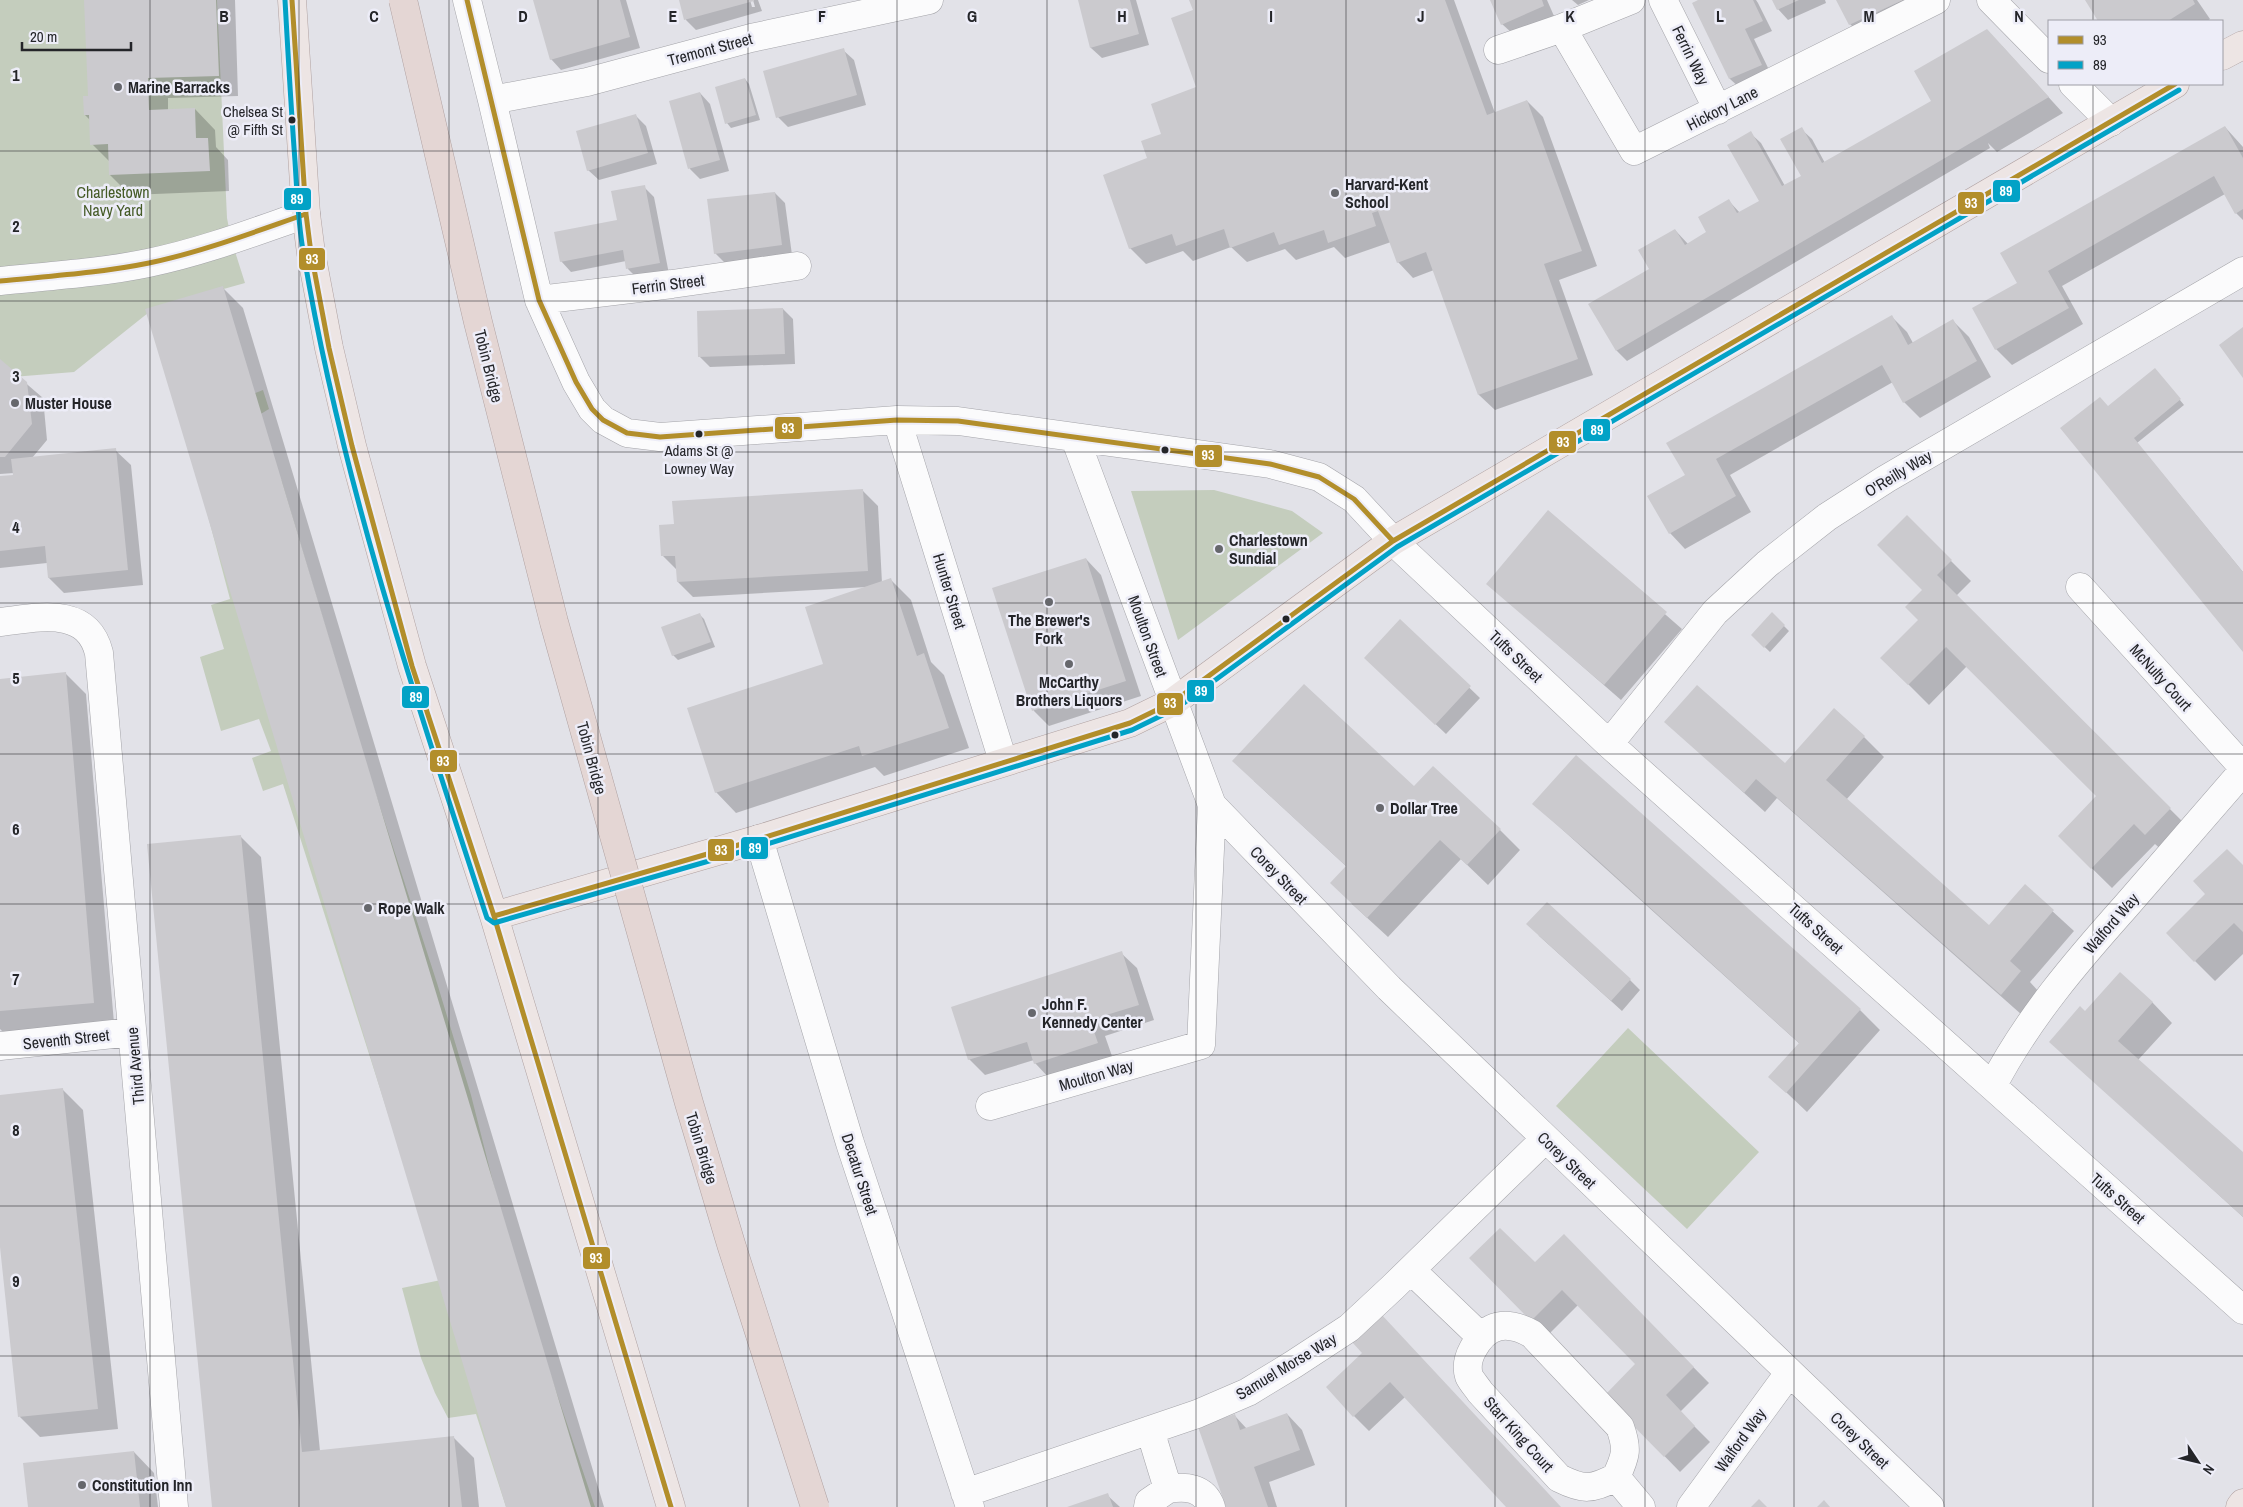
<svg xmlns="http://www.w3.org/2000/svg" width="2243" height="1507" font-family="'Archivo Narrow',sans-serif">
<rect width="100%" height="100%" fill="#e2e2e8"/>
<path fill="#c4cdbd" d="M0,0H217L227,218L231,239L245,283L220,290L250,395L263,390L269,409L254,418L282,482L369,773L437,983L471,1095L515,1269L595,1507H506L476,1414L448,1418L435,1393L421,1358L402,1288L441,1280L283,784L263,791L252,758L271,751L259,719L221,731L200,657L224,649L211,605L230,599L153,309L74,372L0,378Z
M1214,490L1292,511L1323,533L1178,640L1131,491Z
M1628,1028L1759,1152L1687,1229L1556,1106Z"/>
<path fill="#0003" d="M86,0H235L238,96L168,98V111L195,109L215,130L216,147L228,160L229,191L130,195L110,175V162L92,144L90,120L85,115L89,97Z
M537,0H626L640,48L561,70L551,59Z
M680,0H750L752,7H755L753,0H758L762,11L696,30L686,20Z
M1079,0H1136L1149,45L1102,58L1091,48Z
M1191,0H1454L1495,113L1527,101L1543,117L1597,266L1559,280L1593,375L1495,410L1479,395L1434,270L1413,278L1398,262L1391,242L1345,258L1334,247L1296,260L1285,249L1247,262L1231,247L1193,261L1183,251L1146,264L1130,248L1148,159L1163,135L1197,88L1195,11Z
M1491,0H1547L1554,16L1513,34L1502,24Z
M1572,0H1589L1578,5Z
M1701,0H1756L1758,3L1772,31L1754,39L1772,76L1741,89L1730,79L1693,3Z
M1774,0H1825L1826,3L1788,20L1778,9Z
M1838,0H1917L1861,35L1850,24Z
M2086,0H2197L2210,19L2207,21H2100Z
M2002,46L2063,113L1997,152L1988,143L1990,148L1627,361L1617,351L1590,304L1651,270L1675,230L1688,244L1708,232L1729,201L1740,213L1761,201L1750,133L1761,143L1785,186L1803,176L1801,129L1812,139L1825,163L1933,101Z
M843,50L854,60L866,105L788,127L778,117Z
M745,79L749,84L760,120L731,128L727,123Z
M700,93L710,104L729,171L700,179L690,169L670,102Z
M636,116L646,126L657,164L599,180L588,170Z
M2225,127L2243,147V220L2236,213L2225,194L2062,286L2083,324L2012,365L1996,349L2018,283Z
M644,187L654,197L669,274L638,279L628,269L626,261L571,272L561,261L619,221Z
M775,193L785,203L792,255L725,263L715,253Z
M222,287L243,308L604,1507H507Z
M783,309L793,319L795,364L710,367L699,356Z
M1892,317L1907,332L1913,343L1953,321L1969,337L1991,377L1920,418L1904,402L1893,382L1730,475L1751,512L1685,549L1670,533L1686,476Z
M0,361L43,398L47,440L32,458L115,450L131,465L143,585L64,593L49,578L47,563L0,568V477L14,476V473L0,474Z
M2159,374L2184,405L2137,443L2243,572V650L2108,407Z
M863,491L878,506L882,583L891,580L911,600L931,662L944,675L969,748L884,776L875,767L736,813L716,792L825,665L867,587L693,597L678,582L677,570L663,556L675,525Z
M1548,512L1682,629L1621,700L1488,584Z
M1907,517L1971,581L1956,596L2190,829L2166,854L2155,844L2112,888L2059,836L2098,797L1967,666L1929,705L1882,658L1920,620L1924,590Z
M1086,559L1101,575L1141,696L1049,726L1034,711L994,589Z
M699,614L704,619L715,647L678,660L673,655Z
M1772,614L1789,631L1770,652L1752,635Z
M1400,621L1480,698L1446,734L1376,668Z
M66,674L86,694L114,1023L4,1033L0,1029V680Z
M1666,722L1785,765L1864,737L1884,757L1846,800L1989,927L2025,886L2074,931L2030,982L2040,993L2022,1015L1777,798L1765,812Z
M1254,781L1414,788L1500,830L1520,850L1488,885L1461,859L1388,937L1352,904L1347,867Z
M1534,804L1860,1010L1880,1030L1807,1112L1770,1077L1800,1044Z
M240,836L261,857L320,1451L454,1438L474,1458L479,1507H214Z
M2243,866V954L2215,981L2195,961Z
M1538,935L1630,980L1640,990L1622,1011Z
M1121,953L1137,968L1154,1020L1105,1036L1113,1059L1050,1079L1035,1063L1034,1060L985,1075L969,1059Z
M2152,1002L2172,1023L2138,1060L2243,1154V1217L2051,1042L2085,1013Z
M63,1090L83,1110L118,1429L40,1437L20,1417L0,1235V1096Z
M1564,1236L1709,1383L1680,1412L1710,1442L1680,1472L1606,1396L1637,1364L1578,1305L1547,1336L1471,1258L1535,1264Z
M1364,1353L1560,1507H1507L1405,1397L1369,1431L1354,1416Z
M1287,1414L1302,1430L1315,1465L1269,1482L1277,1507H1228L1235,1416L1247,1429Z
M134,1452L154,1473L158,1507H29Z
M1107,1495L1120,1507H1071Z"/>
<path fill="#cbcace" d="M84,0H216L219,76L148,78L149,110L195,108L196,138H208L210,171L109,175L108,144L90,145L89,115H84L83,96H88Z
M533,0H620L630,37L550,60Z
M679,0H754V1L684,20Z
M1078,0H1130L1139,34L1090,48Z
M1189,0H1445L1487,115L1527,100L1582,251L1544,264L1578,359L1478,395L1426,252L1397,263L1378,211L1372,213L1376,226L1328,243L1324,230L1279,245L1274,232L1230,248L1224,229L1176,246L1172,234L1129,249L1103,175L1147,158L1141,141L1161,134L1151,104L1196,87L1171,18L1193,10Z
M1490,0H1542L1544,6L1501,25Z
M1698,0H1753L1763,21L1745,29L1762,65L1729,79L1692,3Z
M1772,0H1799L1777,10Z
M1836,0H1903L1849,25Z
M2085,0H2193L2195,4L2168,21H2098Z
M1987,29L2049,97L1616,351L1588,304L1649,269L1638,250L1675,229L1685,245L1706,232L1698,217L1729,199L1737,213L1759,201L1727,145L1751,131L1782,186L1801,176L1780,139L1802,127L1822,163L1931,101L1914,71Z
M844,48L857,95L776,118L763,71Z
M745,78L756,115L725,124L715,87Z
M700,92L720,160L688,169L669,101Z
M636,114L648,153L587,171L576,131Z
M2225,126L2243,158V209L2235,214L2214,176L2048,271L2069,308L1995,350L1972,308L2017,283L2000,253Z
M645,185L660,263L626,269L623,250L560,262L554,232L617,220L611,191Z
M775,192L782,245L714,254L707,199Z
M223,286L591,1507H506L145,309Z
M783,308L785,354L698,357L697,311Z
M1892,315L1908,345L1953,319L1977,361L1903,403L1882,365L1716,459L1736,496L1669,534L1647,496L1685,475L1666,443Z
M2243,327V378L2219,345Z
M0,359L27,382L32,424L5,457H0Z
M2155,368L2181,399L2134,438L2243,572V652L2060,428L2100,397L2108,406Z
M116,448L128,570L48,578L45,546L0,551V476L13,475L11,459Z
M863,489L868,571L677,582L675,556H661L659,525L674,524L672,501Z
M1548,510L1667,612L1604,685L1486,584Z
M1907,515L1952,560L1937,575L2171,808L2145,835L2134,824L2091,869L2058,836L2096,796L1946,647L1908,685L1880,658L1918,620L1905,607L1922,590L1877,545Z
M1086,558L1126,681L1032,711L992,588Z
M891,578L917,656L924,653L949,728L862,756L859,746L715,793L687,708L823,664L805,607Z
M1772,612L1785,625L1764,648L1751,635Z
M700,613L711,642L672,656L661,627Z
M1400,619L1471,686L1435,725L1364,658Z
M66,672L94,1003L0,1011V679Z
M1304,684L1414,786L1433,766L1501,829L1467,865L1440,840L1367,918L1330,883L1346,866L1232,761Z
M1697,685L1785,763L1834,708L1865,736L1826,780L1989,925L2025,884L2054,910L2010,961L2021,971L2001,995L1756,779L1744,793L1664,722Z
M1576,755L1861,1009L1786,1093L1768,1077L1799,1043L1592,855L1532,804Z
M241,835L302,1452L454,1436L462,1507H212L147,844Z
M2227,849L2243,865V932L2234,923L2194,962L2166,933L2205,894L2193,881Z
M1547,902L1631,979L1611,1001L1526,924Z
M1122,951L1139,1005L1090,1020L1098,1043L1034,1064L1027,1042L968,1060L951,1007Z
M2120,972L2153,1002L2118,1041L2243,1152V1217L2049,1042L2080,1006L2085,1011Z
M63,1088L98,1409L18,1417L0,1247V1095Z
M1500,1228L1535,1262L1564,1234L1694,1367L1666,1395L1695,1426L1664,1457L1604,1396L1635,1364L1562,1290L1531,1321L1469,1258Z
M1381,1314L1561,1507H1506L1390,1382L1353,1417L1326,1387L1362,1353L1352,1342Z
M1287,1413L1300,1450L1254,1467L1268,1507H1226L1198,1427L1235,1414L1240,1430Z
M134,1451L140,1507H28L23,1463Z
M1108,1493L1113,1507H1067Z
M1759,1499L1767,1507H1751Z
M1824,1500L1830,1507H1817Z"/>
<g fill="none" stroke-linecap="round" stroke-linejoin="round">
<defs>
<path id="minor" d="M467,0L492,100L539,300L576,382L592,409L603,420L627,433L660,437L897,420L958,421L1270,464L1319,477L1354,499L1393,541L1609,744L2243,1310
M1663,0L1718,110
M1991,0L2049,59
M1562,28L1634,151L1936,0
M1498,50L1562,28L1631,0
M2073,84L2111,122
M492,100L587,82L751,38L929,0
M0,281C49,276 100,273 148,263C202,252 254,232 306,214
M539,300L672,284L797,266
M897,420L1003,761
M2080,587L2243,767
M0,622C37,618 87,605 99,653L174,1507
M1609,744L1715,612L1767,564L1827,517L1886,479L2243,271
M1212,805L1389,988L1930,1507
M759,839L850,1143L970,1507
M0,1046L132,1032
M1993,1085C2028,1018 2076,962 2126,906C2165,861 2204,816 2243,771
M990,1106L1201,1045L1212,805L1075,438
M1411,1270L1480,1336
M1616,1477C1592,1490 1583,1490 1559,1478L1480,1392C1477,1387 1471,1381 1469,1376C1466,1366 1468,1358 1473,1349C1487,1323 1507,1320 1532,1334L1620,1427C1628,1449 1626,1456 1616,1477L1641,1507
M1168,1489C1185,1486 1204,1487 1211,1507
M965,1493L1197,1414L1248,1392L1294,1364L1349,1328L1393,1287L1545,1139
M1148,1507L1149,1502L1168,1489L1150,1430
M1691,1507L1789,1373"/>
<path id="major" d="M292,0L306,214L311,253L329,348L352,446L412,666L494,916L671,1507
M2222,56L2243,45
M494,916L759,839L1130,723L1173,702L1393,541L2175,84
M2240,1507L2243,1503"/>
</defs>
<use href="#minor" stroke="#a4a4a9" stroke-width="29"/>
<use href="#major" stroke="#b0a2a2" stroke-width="29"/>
<use href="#minor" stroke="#fbfbfc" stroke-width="28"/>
<use href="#major" stroke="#ede5e4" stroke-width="28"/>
<defs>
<path id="highway-bridge" d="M403,0L478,322L554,622L689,1103L731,1244L815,1507"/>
</defs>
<use href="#highway-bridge" stroke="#b0a2a2" stroke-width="29" stroke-linecap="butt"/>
<use href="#highway-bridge" stroke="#e4d6d4" stroke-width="28"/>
<defs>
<path id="bus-1" d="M292,0L306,214L311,253L329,348L352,446L412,666L494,916L671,1507
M467,0L539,300L576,382L592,409L603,420L627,433L660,437L897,420L958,421L1270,464L1319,477L1354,499L1393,541
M0,281C50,276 100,273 149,263C202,252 254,232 306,214
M494,916L759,839L1130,723L1173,702L1393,541L2175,84"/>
<path id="bus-2" d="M285,0C288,54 291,108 295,161C297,193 298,225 304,256C342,482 416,701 487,918L494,923L761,846L1132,730L1177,708L1397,547L2179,90"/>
</defs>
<use href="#bus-1" stroke="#ededf8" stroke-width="9"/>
<use href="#bus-2" stroke="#ededf8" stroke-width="9"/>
<use href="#bus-1" stroke="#b28e2b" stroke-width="5"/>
<use href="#bus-2" stroke="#02a2c6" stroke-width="5"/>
</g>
<path fill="none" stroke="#242529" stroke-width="1" stroke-opacity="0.55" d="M150,0V1507M299,0V1507M449,0V1507M598,0V1507M748,0V1507M897,0V1507M1047,0V1507M1196,0V1507M1346,0V1507M1495,0V1507M1645,0V1507M1794,0V1507M1944,0V1507M2093,0V21M2093,84V1507M0,151H2243M0,301H2243M0,452H2243M0,603H2243M0,754H2243M0,904H2243M0,1055H2243M0,1206H2243M0,1356H2243"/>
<g fill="#66676c" stroke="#ededf8" stroke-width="2">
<circle cx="118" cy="87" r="5"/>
<circle cx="1335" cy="193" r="5"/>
<circle cx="15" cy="403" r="5"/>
<circle cx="1219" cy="549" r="5"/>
<circle cx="1049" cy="602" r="5"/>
<circle cx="1069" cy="664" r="5"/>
<circle cx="1380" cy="808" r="5"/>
<circle cx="368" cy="908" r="5"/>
<circle cx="1032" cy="1013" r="5"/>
<circle cx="82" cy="1485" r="5"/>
</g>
<g fill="#242529" stroke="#ededf8" stroke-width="2">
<circle cx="292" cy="120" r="4.5"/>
<circle cx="699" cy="434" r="4.5"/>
<circle cx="1165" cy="450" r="4.5"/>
<circle cx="1286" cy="619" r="4.5"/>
<circle cx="1115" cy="735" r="4.5"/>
</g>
<g text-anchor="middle" stroke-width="5" stroke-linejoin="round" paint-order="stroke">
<g font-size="15" fill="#242529" stroke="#ededf8" text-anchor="end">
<text x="283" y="117">Chelsea St<tspan x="283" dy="18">@ Fifth St</tspan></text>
<text x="699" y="456" text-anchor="middle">Adams St @<tspan x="699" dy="18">Lowney Way</tspan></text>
</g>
<g font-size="16" fill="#242529" stroke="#ededf8">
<text transform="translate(710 49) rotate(-15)" y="6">Tremont Street</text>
<text transform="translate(1691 55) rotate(64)" y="6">Ferrin Way</text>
<text transform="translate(1722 108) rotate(-27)" y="6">Hickory Lane</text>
<text transform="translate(668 284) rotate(-7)" y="6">Ferrin Street</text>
<text transform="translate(489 366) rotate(76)" y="6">Tobin Bridge</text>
<text transform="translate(1898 473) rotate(-31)" y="6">O'Reilly Way</text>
<text transform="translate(950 591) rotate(73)" y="6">Hunter Street</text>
<text transform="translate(1148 636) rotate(70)" y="6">Moulton Street</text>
<text transform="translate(1516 656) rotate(44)" y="6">Tufts Street</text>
<text transform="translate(2161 677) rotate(48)" y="6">McNulty Court</text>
<text transform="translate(592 758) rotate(75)" y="6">Tobin Bridge</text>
<text transform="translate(1279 875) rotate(46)" y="6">Corey Street</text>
<text transform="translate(2111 923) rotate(-49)" y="6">Walford Way</text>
<text transform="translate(1816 928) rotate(42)" y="6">Tufts Street</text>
<text transform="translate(66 1039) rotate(-6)" y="6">Seventh Street</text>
<text transform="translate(135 1066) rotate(-95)" y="6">Third Avenue</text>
<text transform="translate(1096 1075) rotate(-16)" y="6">Moulton Way</text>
<text transform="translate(702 1148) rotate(73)" y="6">Tobin Bridge</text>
<text transform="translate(1567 1160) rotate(44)" y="6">Corey Street</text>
<text transform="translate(860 1174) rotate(72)" y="6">Decatur Street</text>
<text transform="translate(2118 1198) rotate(42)" y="6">Tufts Street</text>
<text transform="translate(1286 1366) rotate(-31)" y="6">Samuel Morse Way</text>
<text transform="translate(1519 1434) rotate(48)" y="6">Starr King Court</text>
<text transform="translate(1740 1440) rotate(-54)" y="6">Walford Way</text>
<text transform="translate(1860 1440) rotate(44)" y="6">Corey Street</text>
</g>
<g font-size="16" font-weight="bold" fill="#242529" stroke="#ededf8" text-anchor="start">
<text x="128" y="93">Marine Barracks</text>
<text x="1345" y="190">Harvard-Kent<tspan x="1345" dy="18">School</tspan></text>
<text x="25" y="409">Muster House</text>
<text x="1229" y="546">Charlestown<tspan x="1229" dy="18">Sundial</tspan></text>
<text x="1049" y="626" text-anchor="middle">The Brewer's<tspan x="1049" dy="18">Fork</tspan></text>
<text x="1069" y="688" text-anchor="middle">McCarthy<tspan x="1069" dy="18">Brothers Liquors</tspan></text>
<text x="1390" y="814">Dollar Tree</text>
<text x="378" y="914">Rope Walk</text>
<text x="1042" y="1010">John F.<tspan x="1042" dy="18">Kennedy Center</tspan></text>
<text x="92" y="1491">Constitution Inn</text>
</g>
<g font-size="16" fill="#455b27" stroke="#ededf8">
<text x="113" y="198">Charlestown<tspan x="113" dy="18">Navy Yard</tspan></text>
</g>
</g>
<g font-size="16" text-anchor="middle" font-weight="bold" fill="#242529" stroke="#ededf8" stroke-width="5" stroke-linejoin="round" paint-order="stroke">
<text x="224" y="22">B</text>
<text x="374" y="22">C</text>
<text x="523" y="22">D</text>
<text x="673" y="22">E</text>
<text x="822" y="22">F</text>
<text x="972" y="22">G</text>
<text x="1122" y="22">H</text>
<text x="1271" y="22">I</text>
<text x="1421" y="22">J</text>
<text x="1570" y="22">K</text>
<text x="1720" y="22">L</text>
<text x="1869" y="22">M</text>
<text x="2019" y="22">N</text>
<text x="16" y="81">1</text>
<text x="16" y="232">2</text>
<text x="16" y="382">3</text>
<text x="16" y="533">4</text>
<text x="16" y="684">5</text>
<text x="16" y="835">6</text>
<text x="16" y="985">7</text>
<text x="16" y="1136">8</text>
<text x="16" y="1287">9</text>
</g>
<g stroke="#ededf8" stroke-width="2">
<rect x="1992" y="179" width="29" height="24" rx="5" fill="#02a2c6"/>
<rect x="283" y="187" width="29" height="24" rx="5" fill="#02a2c6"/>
<rect x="1957" y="191" width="28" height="24" rx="5" fill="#b28e2b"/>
<rect x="298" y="247" width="28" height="24" rx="5" fill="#b28e2b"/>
<rect x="774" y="416" width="29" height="24" rx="5" fill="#b28e2b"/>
<rect x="1582" y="418" width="29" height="24" rx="5" fill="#02a2c6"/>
<rect x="1548" y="430" width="29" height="24" rx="5" fill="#b28e2b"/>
<rect x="1194" y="444" width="29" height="24" rx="5" fill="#b28e2b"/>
<rect x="1186" y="679" width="29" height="24" rx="5" fill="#02a2c6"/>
<rect x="401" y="685" width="29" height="24" rx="5" fill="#02a2c6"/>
<rect x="1156" y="692" width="28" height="24" rx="5" fill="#b28e2b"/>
<rect x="429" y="749" width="29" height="24" rx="5" fill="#b28e2b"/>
<rect x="740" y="836" width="29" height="24" rx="5" fill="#02a2c6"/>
<rect x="707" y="838" width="28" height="24" rx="5" fill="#b28e2b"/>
<rect x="582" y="1246" width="29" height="24" rx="5" fill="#b28e2b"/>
</g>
<g font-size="14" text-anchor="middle" font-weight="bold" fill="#fff">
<text x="2006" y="196">89</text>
<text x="297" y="204">89</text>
<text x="1971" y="208">93</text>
<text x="312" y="264">93</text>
<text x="788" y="433">93</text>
<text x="1597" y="435">89</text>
<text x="1563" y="447">93</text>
<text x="1208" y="460">93</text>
<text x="1201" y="696">89</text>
<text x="416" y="702">89</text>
<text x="1170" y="708">93</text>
<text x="443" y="766">93</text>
<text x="755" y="853">89</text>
<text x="721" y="855">93</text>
<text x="596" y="1263">93</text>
</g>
<rect x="2048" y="20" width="175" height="65" fill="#ededf8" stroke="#9d9da5"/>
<rect x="2058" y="36" width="25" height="8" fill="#b28e2b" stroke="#9d9da5"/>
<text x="2093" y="45" font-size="15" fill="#242529">93</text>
<rect x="2058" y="61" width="25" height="8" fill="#02a2c6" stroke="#9d9da5"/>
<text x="2093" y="70" font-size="15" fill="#242529">89</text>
<g transform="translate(2198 1462) rotate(125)" stroke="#ededf8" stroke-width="4" paint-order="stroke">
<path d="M0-4L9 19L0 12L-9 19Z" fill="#242529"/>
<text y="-8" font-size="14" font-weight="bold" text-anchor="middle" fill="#242529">N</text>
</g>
<path d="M22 42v8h109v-8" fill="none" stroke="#242529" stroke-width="2.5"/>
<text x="30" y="42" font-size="15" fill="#242529" stroke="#ededf8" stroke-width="4" paint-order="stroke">20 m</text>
</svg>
